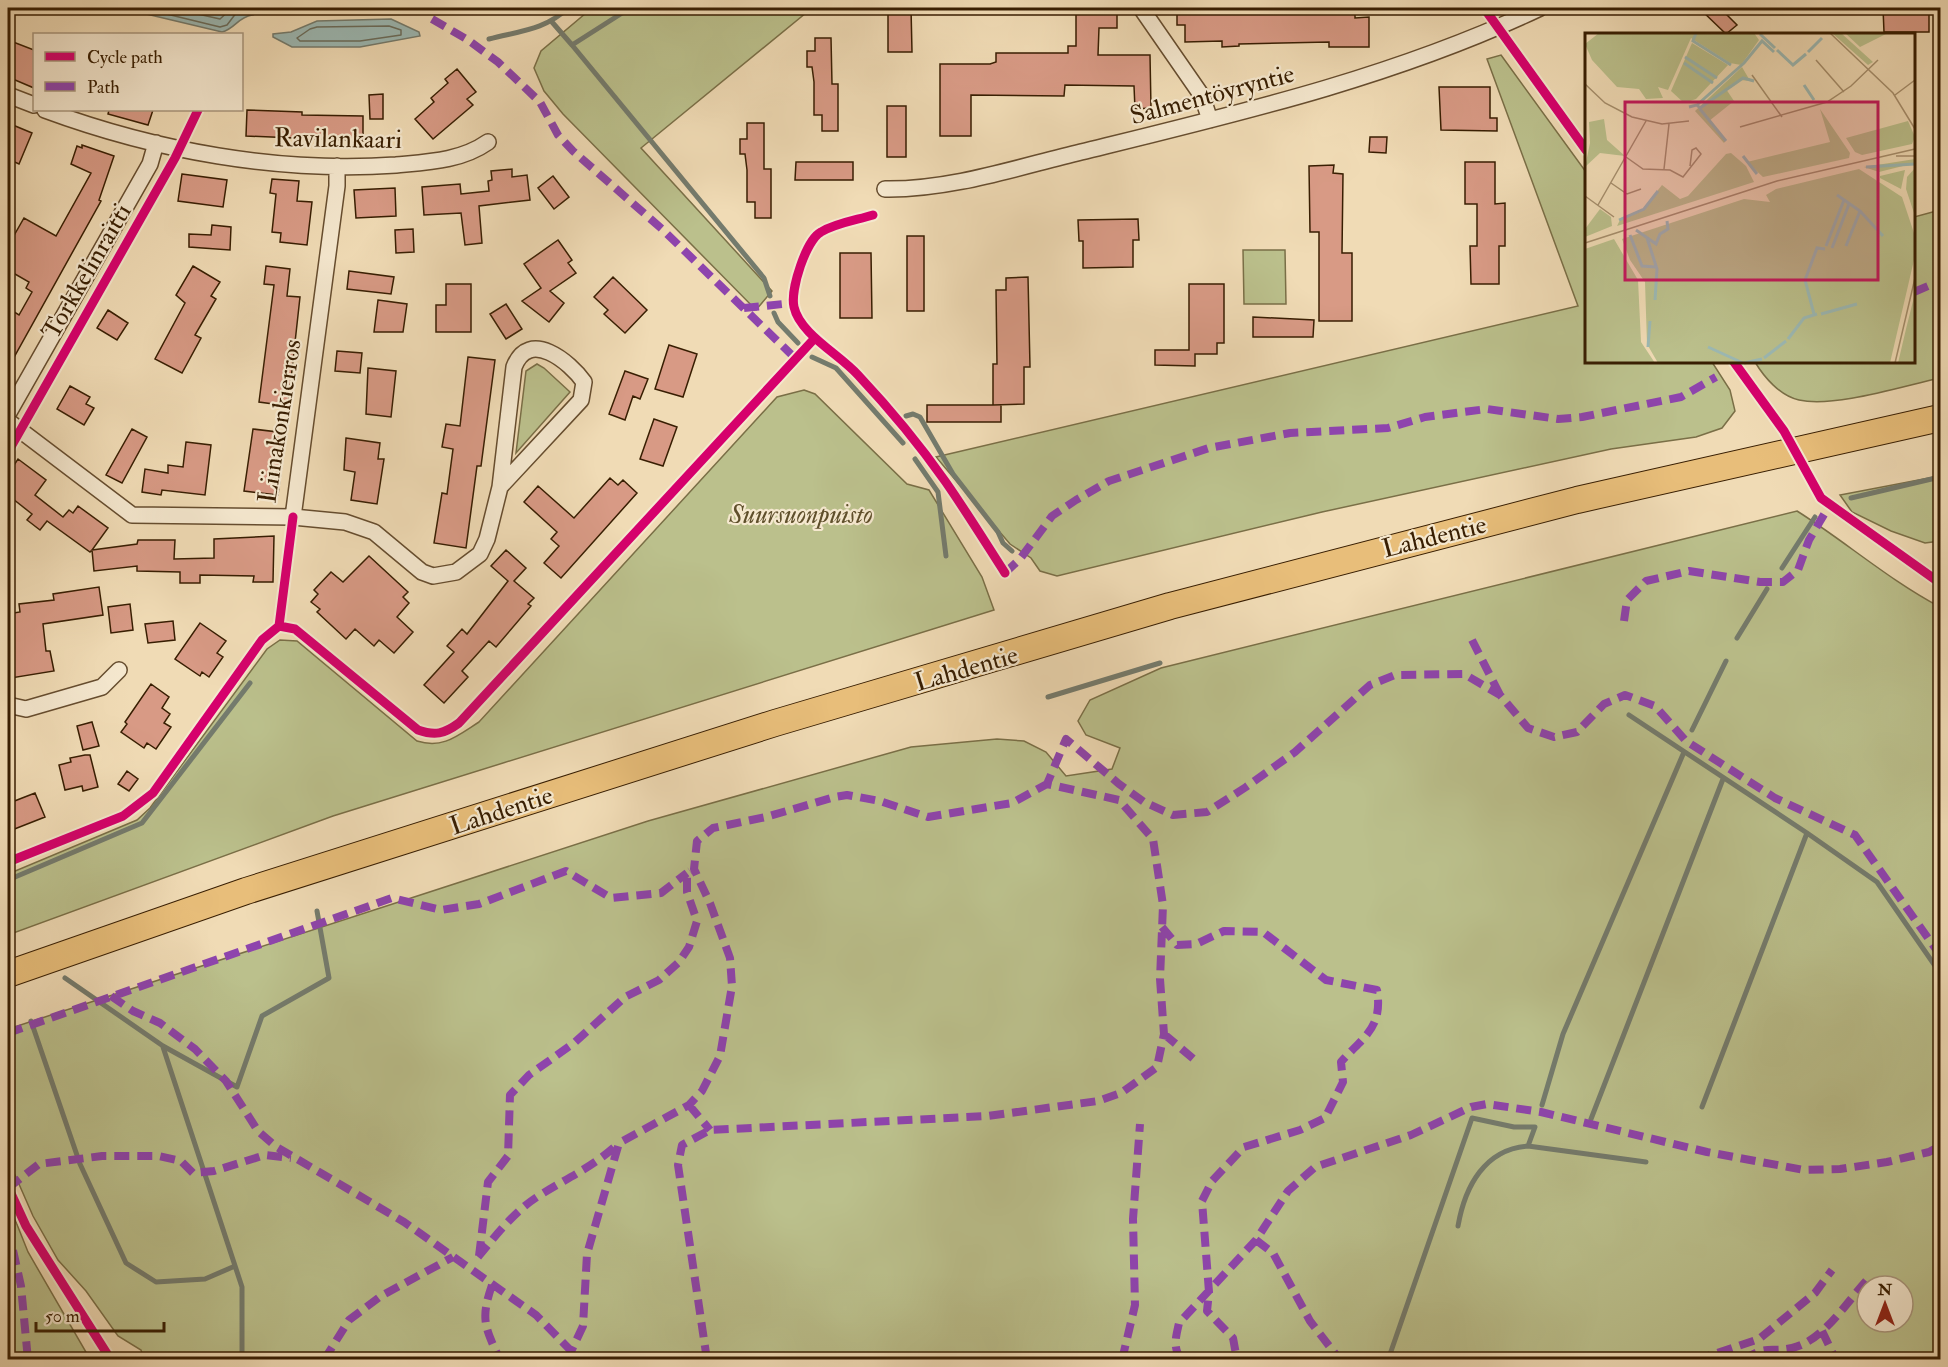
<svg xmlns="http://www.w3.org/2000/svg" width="1948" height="1367" font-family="'IM FELL Double Pica',serif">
<rect width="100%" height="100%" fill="#f0dbb5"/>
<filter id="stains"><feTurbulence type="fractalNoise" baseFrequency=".00333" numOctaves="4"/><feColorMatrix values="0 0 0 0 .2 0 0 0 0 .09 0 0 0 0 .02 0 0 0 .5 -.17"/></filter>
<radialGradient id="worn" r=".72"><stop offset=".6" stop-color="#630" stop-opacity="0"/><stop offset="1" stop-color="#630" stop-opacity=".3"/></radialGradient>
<path fill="#bbc08c" stroke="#7a6f47" stroke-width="1.5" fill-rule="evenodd" d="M592,8H812L641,148L772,291L756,310L563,114L544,91L534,68L541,51Z
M1501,55L1586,172V362H1712L1730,390L1735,411L1722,428L1696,437L1611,449L1322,512L1057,576L1040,571L1031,558L1010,544L936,457L1578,306L1487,59Z
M1940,210V378C1903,386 1834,408 1799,400C1780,396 1764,377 1755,362H1914V217Z
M1243,250H1285L1286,304H1244Z
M537,364L544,368L570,392L516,453L526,371Z
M804,390L815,394L907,484L929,490L982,577L994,610L333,816L8,935V874L137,820L150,808L267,649L280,640L297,641L417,741C443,749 457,736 479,722L777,397Z
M1940,476V541L1925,543L1891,531L1852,512L1840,495Z
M1797,511C1846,542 1889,580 1940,607V1359H144L141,1350L118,1336L86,1291L58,1260L33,1216L8,1159V1029L648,821L911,747L997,739L1024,741L1046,752L1066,776L1112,769L1120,748L1086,735L1078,721L1090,700L1161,668ZM1867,1286H1903V1322H1867Z
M8,1202L28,1252L90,1359H8Z"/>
<path fill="#9cb9b4" stroke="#747b6d" stroke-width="1.5" d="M121,8H239L252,15C238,17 235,29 222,32Z
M391,19L419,32L420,36L360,47H292L273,37V34L291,32L317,21Z"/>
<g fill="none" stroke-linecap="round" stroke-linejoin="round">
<path stroke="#6a6c5b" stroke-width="1.5" d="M142,8L220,27L227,25L240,8
M171,8L220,19L232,8
M389,26L401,30V35L360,41H300L297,38L310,29L317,27Z"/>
<path stroke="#747b6d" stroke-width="5" d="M552,22L572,45L630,8
M489,39C519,31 545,30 568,8
M572,45L764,278L770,296
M774,313L778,322L798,343
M812,357L836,368L903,443
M906,416L913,414L920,417L953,474L998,532L1003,543L1012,551
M915,459L938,492L946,556
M1851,498L1940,477
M1782,568L1815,517
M1737,638L1767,589
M1048,697L1160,663
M1629,715L1807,833L1702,1107
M1692,730L1726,661
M1807,833L1877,882L1940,973
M8,880L142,823L250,683
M65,978L163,1046L237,1087L262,1016L329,978L317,911
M31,1021L80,1164L126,1263L156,1282L205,1279L235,1266
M163,1047L242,1287V1360
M1542,1105L1563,1034L1684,752
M1591,1119L1723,779
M1528,1146L1646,1162
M1388,1360L1472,1118L1514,1127H1535L1528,1146C1485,1149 1465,1186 1458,1226"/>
</g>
<path fill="#d89a85" stroke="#381e02" stroke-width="1.5" d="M888,8H911L912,52H888Z
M1177,8H1238V13H1266V8H1355V18L1369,17V47H1329V42L1239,44V46L1222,47V41L1185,42V25H1177Z
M1699,8H1720L1737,25L1726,34Z
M1883,8H1929V32H1884Z
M1076,14H1117V28H1099L1098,55H1150L1151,108L1135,109L1134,86L1065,85L1064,96L971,95V136H940V64H990L996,62V53H1068V46H1076Z
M815,38H831L832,84H838V131H822V115H814V82L812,67H807V51H815Z
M8,40L34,50V88L8,77Z
M457,69L476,92L467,99L473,105L433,139L415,119L434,102L431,98L448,83L445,79Z
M1439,87H1490V118H1497V131L1441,130Z
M383,94V119H370L369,95Z
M887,106H906V157H887Z
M109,110H153L148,125L108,114Z
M247,110L302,112V115L363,116V141L246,136Z
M8,123L32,133L19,164L8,159Z
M747,123H764V169H771V218H755V202H747V170L745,154H740V139H747Z
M1370,137H1387L1386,153L1369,152Z
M82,145L114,156L99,200L101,201L8,368V308L19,315L32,292L26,288L29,282L8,270V246L24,218L56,236L91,173L71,164L77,146L82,148Z
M796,162H853V180H795Z
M1465,162H1495V204L1505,203V246H1499V284H1471L1470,246H1477V204H1465Z
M1334,165L1333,173L1343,174L1342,253H1352V321H1319V232H1310L1309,166Z
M512,169V177L527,175L530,200L479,206L482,243L465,245L461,213L424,215L422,187L460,184L461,194L489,191L488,181L492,180L491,171Z
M182,174L227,180L223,207L178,201Z
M553,176L569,197L554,209L538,188Z
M272,179L299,181L297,201L312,202L307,245L280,242L281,233L272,232L276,194L270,193Z
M395,188L396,216L356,218L354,190Z
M1138,219L1139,240H1133V267L1083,268V241H1079L1078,220Z
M212,225L231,227L230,250L189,247V234L211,235Z
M413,229L414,252L396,253L395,230Z
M907,236H924V311H907Z
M558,240L572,260L568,263L576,273L550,291L564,303L549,322L522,301L541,288L524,264Z
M840,253H871L872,318H840Z
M193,266L220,282L211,296L216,299L195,335L201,338L182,373L155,359L185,303L176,295Z
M266,266L290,269L287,296L300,297L288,406L259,402L274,285L264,284Z
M349,271L394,277L391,294L347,289Z
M613,277L647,310L625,333L604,314L608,310L594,297Z
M1028,277L1030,367H1024V404L993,405V364H997L996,290H1006V278Z
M446,284H471V332H436V305H446Z
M1189,284H1224V343H1217V354H1195V366L1155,365V350H1189Z
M378,300L407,304L403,332H374Z
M506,304L522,329L506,339L490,314Z
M108,310L128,323L117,340L97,328Z
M1253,317L1314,320L1313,337H1253Z
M669,345L697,354L683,397L655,389Z
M337,351L362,353L360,373L335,371Z
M468,357L495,360L481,466H477L466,548L434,543L442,493L447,494L453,449L442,447L446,424L460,426Z
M368,368L396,371L391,417L366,414Z
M625,371L648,379L640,399L633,396L625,420L609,414Z
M70,386L90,397L86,404L94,408L84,425L57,409Z
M927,405H1001V422H927Z
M654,419L677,427L663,466L640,459Z
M132,429L147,437L122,483L106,475Z
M253,429L286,433L278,495L244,491Z
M346,438L380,443L378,459H384L377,504L351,500L355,472L344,470Z
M186,442L211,445L205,495L162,490L161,495L142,492L145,469L168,473V465L183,467Z
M18,459L46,480L35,495L63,517L69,510L73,513L78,506L108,528L92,550L137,544L138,540H175L174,559L214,558V539L274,536L273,582H253L254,576L200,575V583H180V572L137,571V566L94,571L92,550L90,552L47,521L40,530L27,520L32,514L8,495V474Z
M610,478L618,485L623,480L637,493L561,578L544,563L559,546L551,539L557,532L524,502L538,486L574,518Z
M506,550L526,568L514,581L534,598L528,604L531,606L496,647L489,641L462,671L468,677L444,703L424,685L454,652L447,646L462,629L467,634L508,581L491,566Z
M369,556L408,592L403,597L409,603L397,617L413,632L394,653L379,640L374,646L355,629L346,639L317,612L320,609L311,602L318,594L314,590L331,572L343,582Z
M99,587L103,615L43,624L46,651H50L54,671L11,678L9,666L12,665L8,614L20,612L19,604L54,600L53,594Z
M130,604L133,630L111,633L108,607Z
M173,621L175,640L148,643L145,624Z
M200,623L226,641L217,653L223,657L209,677L202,672L200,676L175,659Z
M151,684L169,697L162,708L170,714L164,723L171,727L156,749L147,743L144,748L121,732L127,724L125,722Z
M92,722L99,746L83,750L77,726Z
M85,755H90L98,787L83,791L82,786L65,790L59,765L71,762L70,758Z
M127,771L138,779L129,791L118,784Z
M35,793L45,817L12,830L8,818V806L13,804L12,802Z"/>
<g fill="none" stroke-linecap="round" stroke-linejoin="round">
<defs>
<path id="minor" d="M1141,8L1202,96L1210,120
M8,95L34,105
M45,110C156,151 278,173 396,165C428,162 461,161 488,142
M885,189C951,190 1018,167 1081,152C1236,114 1395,77 1540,8
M8,414L150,164L156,143
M8,421L132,515L293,517L345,522L374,532L422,572L433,576L456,572L480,554L487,539L500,487L581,400L584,382C570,362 529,328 514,367L500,487
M293,517L337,186V166
M8,705L26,709L102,687L119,670"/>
<path id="trunk" d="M8,974L246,891L775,723L1170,606L1577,500L1940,418"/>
</defs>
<use href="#minor" stroke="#664d2f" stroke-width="18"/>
<use href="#trunk" stroke="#381e02" stroke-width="28"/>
<use href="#minor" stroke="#f5e8cf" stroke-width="15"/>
<use href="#trunk" stroke="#e8be7a" stroke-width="26"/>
<path stroke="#8e44ad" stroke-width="8" stroke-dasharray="15 8" stroke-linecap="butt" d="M432,19L468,40L498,62L540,102L558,135L573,151L662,229L797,360
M1914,292L1940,281
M744,308L793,303
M1005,573L1020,559L1052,516L1076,500L1109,481L1209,448L1290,433L1388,428L1425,417L1487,409L1558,419L1582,417L1681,397L1716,377
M1624,621L1627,600L1646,581L1689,571L1760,582H1783L1798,570L1809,540L1829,506
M1472,640L1500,695
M1162,927L1177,945L1196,944L1224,931L1263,932L1326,980L1377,990C1383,1028 1364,1036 1341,1062L1343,1082L1325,1118L1300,1130L1244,1147L1212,1181L1202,1201L1209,1292L1207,1311L1233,1338L1237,1360
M111,996L133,1011L160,1023L195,1049L226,1081L258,1131L275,1146L404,1222L536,1315L580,1360
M8,1033L392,898L441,910L479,904L566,871L611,898L661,893L687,873
M1164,1034L1196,1061
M689,1105L710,1130
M8,1188L39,1164L102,1156H159L181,1161L193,1173L214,1171L265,1155L291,1158
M8,1228L21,1286L28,1360
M1256,1240L1273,1253L1310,1321L1340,1360
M479,1256L488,1182L508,1156L510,1095L529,1075L574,1043L625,997L659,980L679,962L689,947L697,921L687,892V873L690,871
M478,1257C496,1235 514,1212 537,1197C567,1178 593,1167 619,1143
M492,1285C480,1320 485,1327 500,1360
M1822,1331L1836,1360
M324,1360L349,1320L381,1296L453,1257
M567,1360L583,1326L587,1254L619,1143L689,1105L702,1091L720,1056L732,986L730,958L710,903L694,869L697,841L713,828L766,817L835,797L847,795L880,801L928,817L1012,803L1047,784
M707,1360L678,1165L682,1145L710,1130L988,1116L1098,1101L1121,1093L1157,1067L1164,1034L1160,979L1163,905L1153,839L1119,800L1047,784L1066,739L1119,784L1144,802L1173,815L1207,812L1246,787L1295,752L1370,685L1395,675L1464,674L1500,695L1528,728L1554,737L1577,732L1604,704L1625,695L1655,706L1686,741L1775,798L1855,835L1940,955
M1122,1360L1135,1305L1133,1219L1140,1124
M1182,1360C1172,1348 1176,1337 1179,1323L1256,1240L1288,1191L1315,1167L1411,1135L1471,1107L1487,1104L1541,1112L1707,1152L1804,1170L1840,1169L1887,1162L1929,1152L1940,1146
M1696,1360L1759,1339L1815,1293L1832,1270
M1743,1360C1767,1344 1769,1353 1792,1348C1823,1341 1846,1303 1867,1280"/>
<defs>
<path id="cycleway" d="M1484,8L1586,150
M873,215C857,220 836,223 821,232C806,240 790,290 794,307C800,334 839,354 858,375C889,408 919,444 945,481C966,511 985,542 1005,573
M1734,362L1784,431L1821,498L1940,583
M8,452L175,158L198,110
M279,626L293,517
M8,862L123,816L153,793L262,640L279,626L295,629L418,730C435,736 444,734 459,723L814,339
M8,1187L26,1226L111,1360"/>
</defs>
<use href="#cycleway" stroke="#f5e8cf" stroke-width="13"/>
<use href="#cycleway" stroke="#d6006c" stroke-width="9"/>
</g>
<g text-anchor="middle" stroke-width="4.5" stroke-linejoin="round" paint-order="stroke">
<g font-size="26" fill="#381e02" stroke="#f5e8cf">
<text transform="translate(1212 94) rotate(-15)" y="9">Salmentöyryntie</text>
<text transform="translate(338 138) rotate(1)" y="9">Ravilankaari</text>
<text transform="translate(86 271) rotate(-60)" y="9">Torkkelinraitti</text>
<text transform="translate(279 421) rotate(-81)" y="9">Liinakonkierros</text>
<text transform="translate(1434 536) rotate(-14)" y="9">Lahdentie</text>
<text transform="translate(966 668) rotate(-16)" y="9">Lahdentie</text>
<text transform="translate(501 810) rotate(-18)" y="9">Lahdentie</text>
</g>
<g font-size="26" font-style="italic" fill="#5f4f2b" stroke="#f5e8cf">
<text x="801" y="523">Suursuonpuisto</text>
</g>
</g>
<g transform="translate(1585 33)">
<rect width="330" height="330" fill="#f0dbb5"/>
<path d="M14,0H169L174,7L156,32L145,30L106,5L83,57L73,54L78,65L61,66L54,56L32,54L7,27L0,11ZM247,0H256L288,29L283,32ZM260,0H303L275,14ZM107,10L143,32L111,66L99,70L86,58ZM157,34L164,46L170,48L153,47L141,56L149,68L124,88L141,107L139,110L110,78ZM235,76L265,120L264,125L178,144L162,129L245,109ZM19,86L22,107L40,123L15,120L0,134L5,110L4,89ZM323,88L330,104L327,111L277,122L270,119L261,105ZM146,120L161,133L169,149L32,193L36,185L58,176L77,152L95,166L103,163L141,121ZM330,126V130L294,139L279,134ZM330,135V183L321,156L322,144ZM274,136L317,164L329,200V227L305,330H73L62,311L60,249L45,227L37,206L159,166L185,169L181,162L191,156ZM320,137L316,156L295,145V143ZM15,176L26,184L27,193L0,204V196ZM29,206L53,247L56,309L70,330H0V216ZM330,260V330H313L321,296Z" fill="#bbc08c"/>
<path fill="none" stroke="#9cb9b4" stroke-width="3" d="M111,0L108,8L146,32M175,1L190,15M192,17L208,32L221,21M223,19L237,5M100,24L132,45M99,30L128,50M219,52L229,67M112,72L115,75L158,45L169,48M104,74L112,72L159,30L177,8L189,19M115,76L141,108M158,123L172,141M281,134L330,131M252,162L275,178L261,213M275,178L298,203M34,187L59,176L73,158M51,197L71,211L75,201L83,196L82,188M45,202L57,233L71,234M62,205L72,236L70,267M241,213L259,167M247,215L264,171M229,281L220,247L232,215L240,216M236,281L272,271M203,306L219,285L232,281M63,314L65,288M123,314L158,330M179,325L201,308M159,330L177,326"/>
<path fill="none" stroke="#a68f6d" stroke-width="1.5" d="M245,0L308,60L330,96M231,27L259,59M167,42L197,84M0,51L20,70L47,84L77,91L104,88M310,62L330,47M155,94L242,69L266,53L293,27M311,123H330M41,124L58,136L85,137L98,144L116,121L111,115L107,117L105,133M79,136L84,91M26,150L42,161L56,156M0,163L29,184M13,172L61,88M0,210L192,148L330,116M310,330L330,245"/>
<path fill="#c2185b" fill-opacity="0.15" stroke="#c2185b" stroke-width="3" d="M40,69H293V247H40Z"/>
<rect width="330" height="330" fill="none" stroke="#381e02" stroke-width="3"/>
</g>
<rect width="1948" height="1367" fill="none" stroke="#f0dbb5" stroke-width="30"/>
<rect x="9" y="9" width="1930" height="1349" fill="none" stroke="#381e02" stroke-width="3"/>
<rect x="15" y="15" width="1918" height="1337" fill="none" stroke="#381e02" stroke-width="1.5"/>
<rect x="33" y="33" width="210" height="78" fill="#f5e8cf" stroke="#a9977d" stroke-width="1.5"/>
<rect x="45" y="52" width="30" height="9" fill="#d6006c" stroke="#a9977d" stroke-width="1.5"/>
<text x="87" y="63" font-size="18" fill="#381e02">Cycle path</text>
<rect x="45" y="82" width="30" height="9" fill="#8e44ad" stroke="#a9977d" stroke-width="1.5"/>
<text x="87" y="93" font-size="18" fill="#381e02">Path</text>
<g transform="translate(1885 1304)"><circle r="28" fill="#f5e8cf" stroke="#a9977d" stroke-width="1.5"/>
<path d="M0-4.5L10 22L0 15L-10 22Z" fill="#8f2418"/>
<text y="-9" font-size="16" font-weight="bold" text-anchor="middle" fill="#381e02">N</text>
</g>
<path d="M36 1322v9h128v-9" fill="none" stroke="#381e02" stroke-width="3"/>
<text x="45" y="1322" font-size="18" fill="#381e02" stroke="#f5e8cf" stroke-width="4.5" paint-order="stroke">50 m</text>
<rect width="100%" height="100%" filter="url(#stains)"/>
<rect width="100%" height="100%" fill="url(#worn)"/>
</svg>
